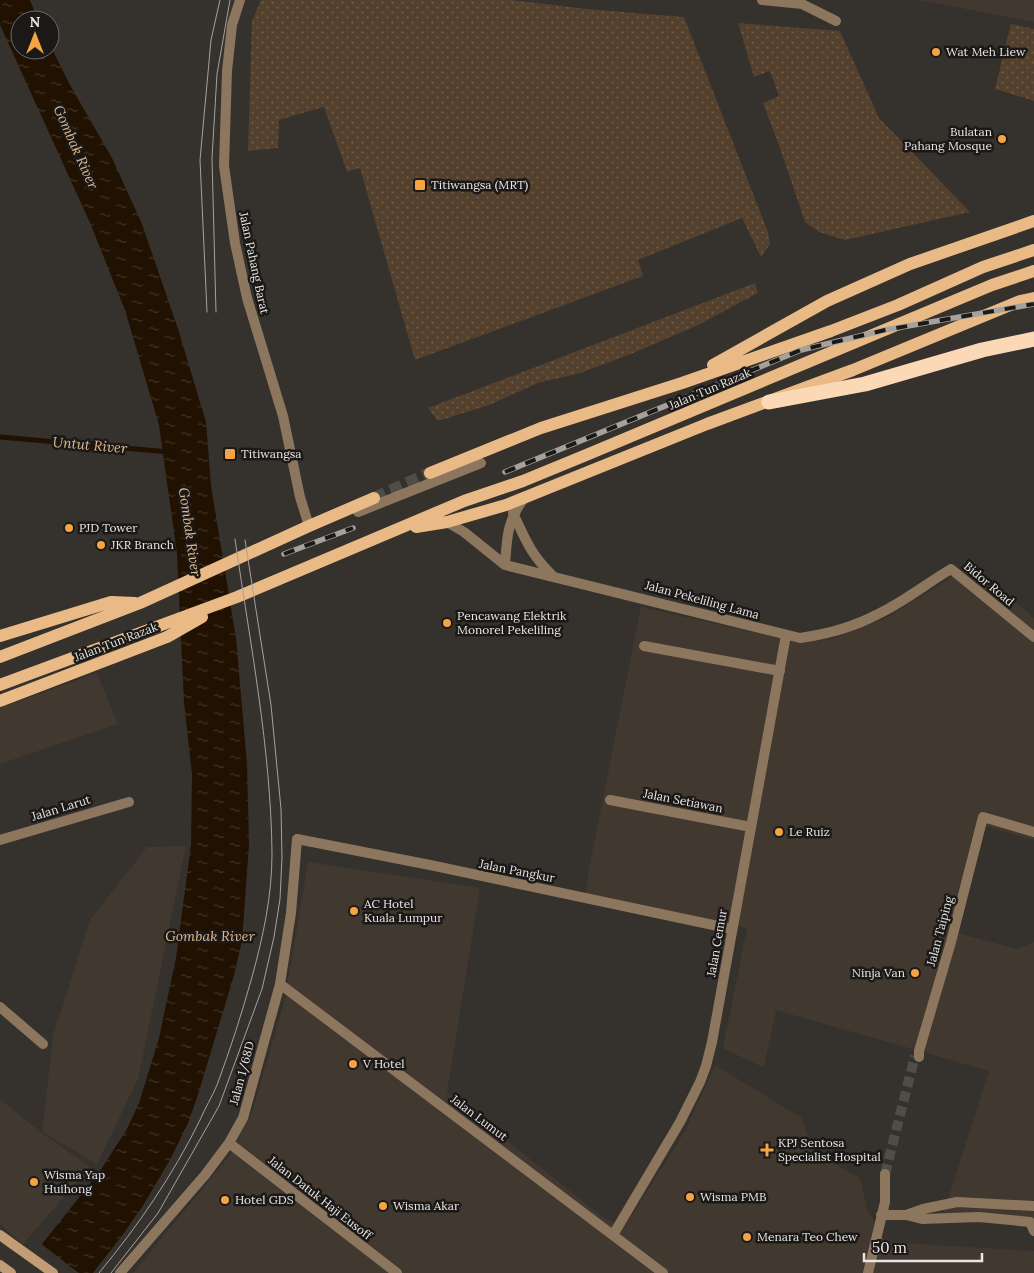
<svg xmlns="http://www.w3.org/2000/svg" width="1034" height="1273" font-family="Lora,serif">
<defs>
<pattern id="grass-dots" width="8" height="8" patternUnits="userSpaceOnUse" patternTransform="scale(1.25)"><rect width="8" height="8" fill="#53402d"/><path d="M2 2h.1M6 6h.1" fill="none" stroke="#6c5c4b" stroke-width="1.8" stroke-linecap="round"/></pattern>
<pattern id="water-ripples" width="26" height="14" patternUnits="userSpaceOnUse" patternTransform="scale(1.25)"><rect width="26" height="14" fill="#211101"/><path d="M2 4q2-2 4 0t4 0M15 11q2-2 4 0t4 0" fill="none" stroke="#413426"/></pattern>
</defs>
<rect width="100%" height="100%" fill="#35312d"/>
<path fill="#41382f" d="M919,0H1034V22Z
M971,565L1034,618V840L985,826L958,933L1017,949L1034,942V1224L942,1218L989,1071L776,1010L764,1068L723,1048L747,928L586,893L588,874L641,607L797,642L832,639L888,617Z
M97,673L118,724L0,764V708Z
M186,846L138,1079L97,1164L42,1132L53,1036L90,920L147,847Z
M308,862L480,888L447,1093L603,1217L624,1227L685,1131L715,1065L802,1118L812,1151L860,1178L868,1211L886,1242L1034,1251V1273H133L230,1155L253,1110L285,999Z
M0,1099L42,1133L90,1167L23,1244L0,1224Z"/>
<path fill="url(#grass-dots)" d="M261,0H512L587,9L684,17L768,232L770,244L761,257L742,218L638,260L643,276L415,360L360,168L347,172L324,107L279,120L278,148L248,151L252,21Z
M738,23L840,31L879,118L970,212L845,240L819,232L805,222L781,151L763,103L779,96L770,71L754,77Z
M1011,24L1034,29V101L995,89Z
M755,283L758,293L698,325L631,354L580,373L538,383L489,405L438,421L428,408Z"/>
<path fill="url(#water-ripples)" d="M0,0H30L38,20H20V50H50V45L70,85L112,158L142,224L178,329L206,422L211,486L236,638L247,764L249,845L242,941L234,975L197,1098L188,1123L171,1158L144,1204L124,1233L93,1273H19L100,1171L127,1129L139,1103L159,1038L176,958L191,845L192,774L184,703L177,554L159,425L125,310L112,278L91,225L0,25Z"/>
<path fill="#35312d" d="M40,1243L79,1273H17Z"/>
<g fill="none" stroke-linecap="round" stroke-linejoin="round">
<path stroke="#211101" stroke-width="5" d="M0,437L169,452"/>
<path stroke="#504c48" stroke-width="10" stroke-dasharray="10 5" stroke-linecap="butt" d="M885,1174L915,1056"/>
<path stroke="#504c48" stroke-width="12" stroke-dasharray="12 6" stroke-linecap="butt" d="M374,498L430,473"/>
<path stroke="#8d765e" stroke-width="10" d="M358,512L481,463"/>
<path stroke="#8d765e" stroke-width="10" d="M240,0L232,25L227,71L224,166L235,243L247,298L283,416L300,497L309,526
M762,0L802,4L836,21
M513,513C526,541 531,555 554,577
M447,522L464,532L505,565L800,638C828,634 854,627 878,614C904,602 927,583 951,569L1034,637
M505,565C507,536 507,522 524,498
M644,646L780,671
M610,800L751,827
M0,840L129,802
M280,984L663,1273
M0,1007L43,1044
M919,1057V1051L951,942L983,817L1034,832
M229,1143L397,1273
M881,1215H906L922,1219L979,1217L1030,1222L1034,1231
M906,1215L923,1209L957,1202L1034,1206
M613,1235L680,1122L700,1082L706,1066L712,1042L786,635
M120,1273L205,1175L229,1143L243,1118L280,984L291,913L297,839L430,865L732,929
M868,1273L885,1202V1174"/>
<path stroke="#c19c75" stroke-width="10" d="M0,1235L53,1273
M0,1265L11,1273"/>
<path stroke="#e9b986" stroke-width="12" d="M713,365L827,301L910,264L1034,221
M430,473L541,428L682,383L831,331L898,305L983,267L1034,250
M416,527L447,522L506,505L707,424L853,370L1020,301L1034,298
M0,636L111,602L135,603
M0,657L140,603L309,526L374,498
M0,685L237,597L464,501L523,481L591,453L992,285L1034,271
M0,701L167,637L202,617"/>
<path stroke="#fcd9b6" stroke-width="15" d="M769,402L865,384L982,350L1034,339"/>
<path stroke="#a5a29e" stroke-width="1" d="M207,312L200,160L211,40L220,0
M216,312L212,158L217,74L230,0
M99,1273C138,1226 173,1175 200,1120C205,1108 212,1097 217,1085C230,1050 242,1013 252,977C263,937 272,896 272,854C271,749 250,643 235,539
M111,1273L158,1213L219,1106L262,989L274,937L280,899L282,857L281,809L271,705L245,540"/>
<defs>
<path id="rail" d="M505,472L801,350L885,330L1034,304
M284,554L353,528"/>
</defs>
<use href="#rail" stroke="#a5a29e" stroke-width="5.5"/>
<use href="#rail" stroke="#1b1917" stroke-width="4" stroke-dasharray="11" stroke-linecap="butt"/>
</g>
<g fill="#f4a443" stroke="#1b1917" stroke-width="2">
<circle cx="936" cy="52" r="5"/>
<circle cx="1002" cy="139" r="5"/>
<rect x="414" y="179" width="12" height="12" rx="2.5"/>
<rect x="224" y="448" width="12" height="12" rx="2.5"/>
<circle cx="69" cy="528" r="5"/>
<circle cx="101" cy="545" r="5"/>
<circle cx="447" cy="623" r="5"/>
<circle cx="779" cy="832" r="5"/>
<circle cx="354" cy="911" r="5"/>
<circle cx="915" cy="973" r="5"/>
<circle cx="353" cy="1064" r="5"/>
<path d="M764.5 1142.5h5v5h5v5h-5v5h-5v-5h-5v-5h5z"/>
<circle cx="34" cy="1182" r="5"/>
<circle cx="690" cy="1197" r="5"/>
<circle cx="225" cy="1200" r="5"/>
<circle cx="383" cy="1206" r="5"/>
<circle cx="747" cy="1237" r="5"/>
</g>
<g text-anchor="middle" stroke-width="5" stroke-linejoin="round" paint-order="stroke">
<g font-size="12" fill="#e9e6e3" stroke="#1b1917" text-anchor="start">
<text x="946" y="56">Wat Meh Liew</text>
<text x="992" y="136" text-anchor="end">Bulatan<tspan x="992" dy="14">Pahang Mosque</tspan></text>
<text x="431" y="189">Titiwangsa (MRT)</text>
<text x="241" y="458">Titiwangsa</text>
<text x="79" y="532">PJD Tower</text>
<text x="111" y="549">JKR Branch</text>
<text x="457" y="620">Pencawang Elektrik<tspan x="457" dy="14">Monorel Pekeliling</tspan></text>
<text x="789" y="836">Le Ruiz</text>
<text x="364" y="908">AC Hotel<tspan x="364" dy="14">Kuala Lumpur</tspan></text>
<text x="905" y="977" text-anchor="end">Ninja Van</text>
<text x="363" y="1068">V Hotel</text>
<text x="778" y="1147">KPJ Sentosa<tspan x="778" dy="14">Specialist Hospital</tspan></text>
<text x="44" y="1179">Wisma Yap<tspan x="44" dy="14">Huihong</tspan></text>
<text x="700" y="1201">Wisma PMB</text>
<text x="235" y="1204">Hotel GDS</text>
<text x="393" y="1210">Wisma Akar</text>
<text x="757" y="1241">Menara Teo Chew</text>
</g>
<g font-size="12" fill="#e9e6e3" stroke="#1b1917">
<text transform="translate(254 263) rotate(78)" y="4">Jalan Pahang Barat</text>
<text transform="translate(710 389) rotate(-23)" y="4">Jalan Tun Razak</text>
<text transform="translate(989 584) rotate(40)" y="4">Bidor Road</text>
<text transform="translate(702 600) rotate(15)" y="4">Jalan Pekeliling Lama</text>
<text transform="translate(116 642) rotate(-21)" y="4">Jalan Tun Razak</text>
<text transform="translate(683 801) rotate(11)" y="4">Jalan Setiawan</text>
<text transform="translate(61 808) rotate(-17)" y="4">Jalan Larut</text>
<text transform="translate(517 871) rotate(11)" y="4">Jalan Pangkur</text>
<text transform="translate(940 931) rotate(-75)" y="4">Jalan Taiping</text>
<text transform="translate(717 943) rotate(-80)" y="4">Jalan Cemur</text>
<text transform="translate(242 1073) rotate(-75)" y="4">Jalan 1/68D</text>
<text transform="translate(479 1118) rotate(37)" y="4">Jalan Lumut</text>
<text transform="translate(320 1198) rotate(38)" y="4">Jalan Datuk Haji Eusoff</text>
</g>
<g font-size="14" font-style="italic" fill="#e1b98f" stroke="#1b1917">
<text transform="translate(76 147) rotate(66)" y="5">Gombak River</text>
<text transform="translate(90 445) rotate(5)" y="5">Untut River</text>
<text transform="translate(190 532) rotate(82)" y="5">Gombak River</text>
<text x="210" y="941">Gombak River</text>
</g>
</g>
<g transform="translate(35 35)"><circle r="24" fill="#1b1917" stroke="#6d6b69"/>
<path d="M0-4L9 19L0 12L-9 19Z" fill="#f4a443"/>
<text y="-8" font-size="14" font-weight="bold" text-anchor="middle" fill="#e9e6e3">N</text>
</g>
<path d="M864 1253v8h118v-8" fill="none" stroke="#e9e6e3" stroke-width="2.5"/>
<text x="872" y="1253" font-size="15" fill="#e9e6e3" stroke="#1b1917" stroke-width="4" paint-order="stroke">50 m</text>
</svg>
